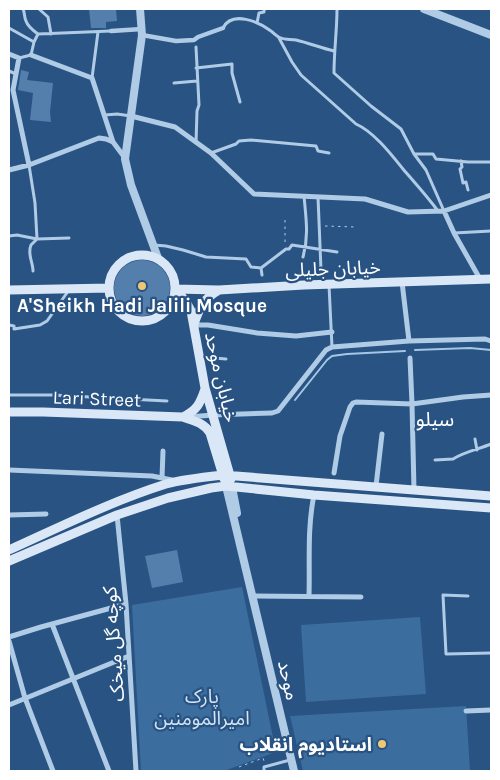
<svg xmlns="http://www.w3.org/2000/svg" width="500" height="780" font-family="Karla,'Noto Sans Arabic',sans-serif">
<rect width="100%" height="100%" fill="#285382"/>
<path fill="#3c6d9f" d="M242,587L276,752L224,771H141L132,605Z
M420,617L426,694L306,702L301,625Z
M466,706L470,771H303L290,716Z"/>
<g fill="none" stroke-linecap="round" stroke-linejoin="round">
<path stroke="#a5c6e7" stroke-width="2" d="M415,350L470,348L491,350
M295,400L327,360L332,356L347,354L405,351"/>
</g>
<path fill="#547fac" d="M89,9H116L117,21L106,22V28H91Z
M21,70L29,72L27,80L53,83L50,112L51,122L30,120L33,93L18,90Z
M114 288a28 28 0 1 1 56 0a28 28 0 1 1-56 0Z
M177,550L183,582L152,588L145,556Z"/>
<g fill="none" stroke-linecap="round" stroke-linejoin="round">
<path stroke="#b0cbe6" stroke-width="1" stroke-dasharray="2.5 4" stroke-linecap="butt" d="M285,220V244
M325,226L356,227
M239,767L263,758L264,761"/>
<path stroke="#b0cbe6" stroke-width="3" d="M23,9C25,13 24,17 26,21C28,27 34,31 38,34
M39,9L48,17L51,34
M337,9C337,30 334,51 334,73L371,106L401,129L414,154L426,170L444,211
M257,23L259,13L264,12V10L265,9
M9,28L34,42
M223,28C232,10 259,22 271,31C274,33 277,37 281,38C285,40 291,39 296,40C309,43 321,48 334,51
M38,34L111,31
M279,38L292,62L301,75L356,124C374,132 391,154 403,169C415,183 427,196 438,211
M196,47L199,105L197,111L196,143
M19,58L31,55L34,42L38,34
M196,68L232,64V73L240,102
M9,71L16,74
M92,78L98,32
M174,83L197,81
M105,115L117,114L131,116
M211,153L236,144L239,141L251,140L316,146L318,151L329,153
M415,154H433L436,159L468,162H490
M461,161L462,167L460,169L463,183L466,182L468,190
M29,165L35,203L37,239C35,241 33,243 31,245C27,254 33,262 33,271
M318,197L321,270
M454,233L491,231
M9,236L17,235L37,239L69,238
M154,245L166,246L183,250L206,257L246,259L251,267L261,268L286,249H289L292,245L337,252
M303,257C309,235 306,219 304,196
M261,268L262,275
M329,285L332,347
M9,325L14,326V329L40,325L47,321L69,290
M202,357L226,359
M9,395H52L167,401
M475,439L477,450
M435,460L453,459C464,452 479,449 491,444
M468,596L443,595L446,654L491,653
M264,771V767L290,760"/>
<path stroke="#b0cbe6" stroke-width="4.5" d="M111,31L142,29
M142,35L176,41L194,40L198,37L223,28"/>
<path stroke="#b0cbe6" stroke-width="5" d="M9,54L19,58L13,90L29,165
M31,55L92,78L113,142L125,158
M131,116L175,127L211,153L254,194L365,199L408,212L444,211L491,195
M9,170L29,165L99,138L106,139L113,142
M444,211L454,233L480,279
M402,282L409,341
M194,325H208L257,333L296,336L332,332
M410,358L412,404L414,490
M188,417L213,415L272,413L278,411L326,350L332,347L409,341L485,339L491,341
M9,470L152,476L172,480
M334,473L340,436L350,407L353,403L356,402L412,404L463,397L491,395
M162,478L163,451
M376,486L382,434
M9,515L46,514
M117,515L126,604L136,771
M252,596L361,597
M309,596C310,562 307,529 314,495
M52,624L109,771
M9,637L41,627L126,604
M9,641L25,698L53,771
M9,705L129,656
M466,711L491,710"/>
<path stroke="#b0cbe6" stroke-width="8" d="M140,9L142,35L125,159L131,185L158,258
M424,9L491,35
M226,486L294,771
M232,487L237,513"/>
<path stroke="#dae7f6" stroke-width="9" d="M109 288a33 33 0 1 1 66 0a33 33 0 1 1-66 0Z
M175,289L219,290L304,285L491,279
M9,290L109,288
M176,291L185,300L191,311L205,388L231,479
M194,324C200,307 203,299 219,290
M9,412H43L183,417C193,421 205,423 210,433L224,479
M183,417C197,410 200,404 205,389
M9,550C60,527 112,501 166,484C184,479 204,477 223,475L491,496
M9,561L117,515L168,498L211,488L226,486L314,495L491,508"/>
</g>
<g fill="#eec776" stroke="#285382" stroke-width="2">
<circle cx="142" cy="286" r="5"/>
<circle cx="382" cy="744" r="5"/>
</g>
<g text-anchor="middle" stroke-width="4.5" stroke-linejoin="round" paint-order="stroke">
<g font-size="19" fill="#fff" stroke="#285382">
<text transform="translate(333 268) rotate(-2)" y="7">خیابان جلیلی</text>
<text transform="translate(222 377) rotate(77)" y="7">خیابان موحد</text>
<text transform="translate(97 398) rotate(2)" y="7">Lari Street</text>
<text transform="translate(113 644) rotate(-94)" y="7">کوچه گل میخک</text>
<text transform="translate(289 680) rotate(77)" y="7">موحد</text>
</g>
<g font-size="19" font-weight="bold" fill="#fff" stroke="#285382">
<text x="142" y="312">A'Sheikh Hadi Jalili Mosque</text>
<text x="372" y="751" text-anchor="end">استادیوم انقلاب</text>
</g>
<g font-size="19" fill="#d3e4f5" stroke="#285382">
<text x="202" y="703">پارک<tspan x="202" dy="22">امیرالمومنین</tspan></text>
</g>
<g font-size="20" fill="#fff" stroke="#285382">
<text x="435" y="426">سیلو</text>
</g>
</g>
<rect width="500" height="780" fill="none" stroke="#ffffff" stroke-width="20"/>
</svg>
